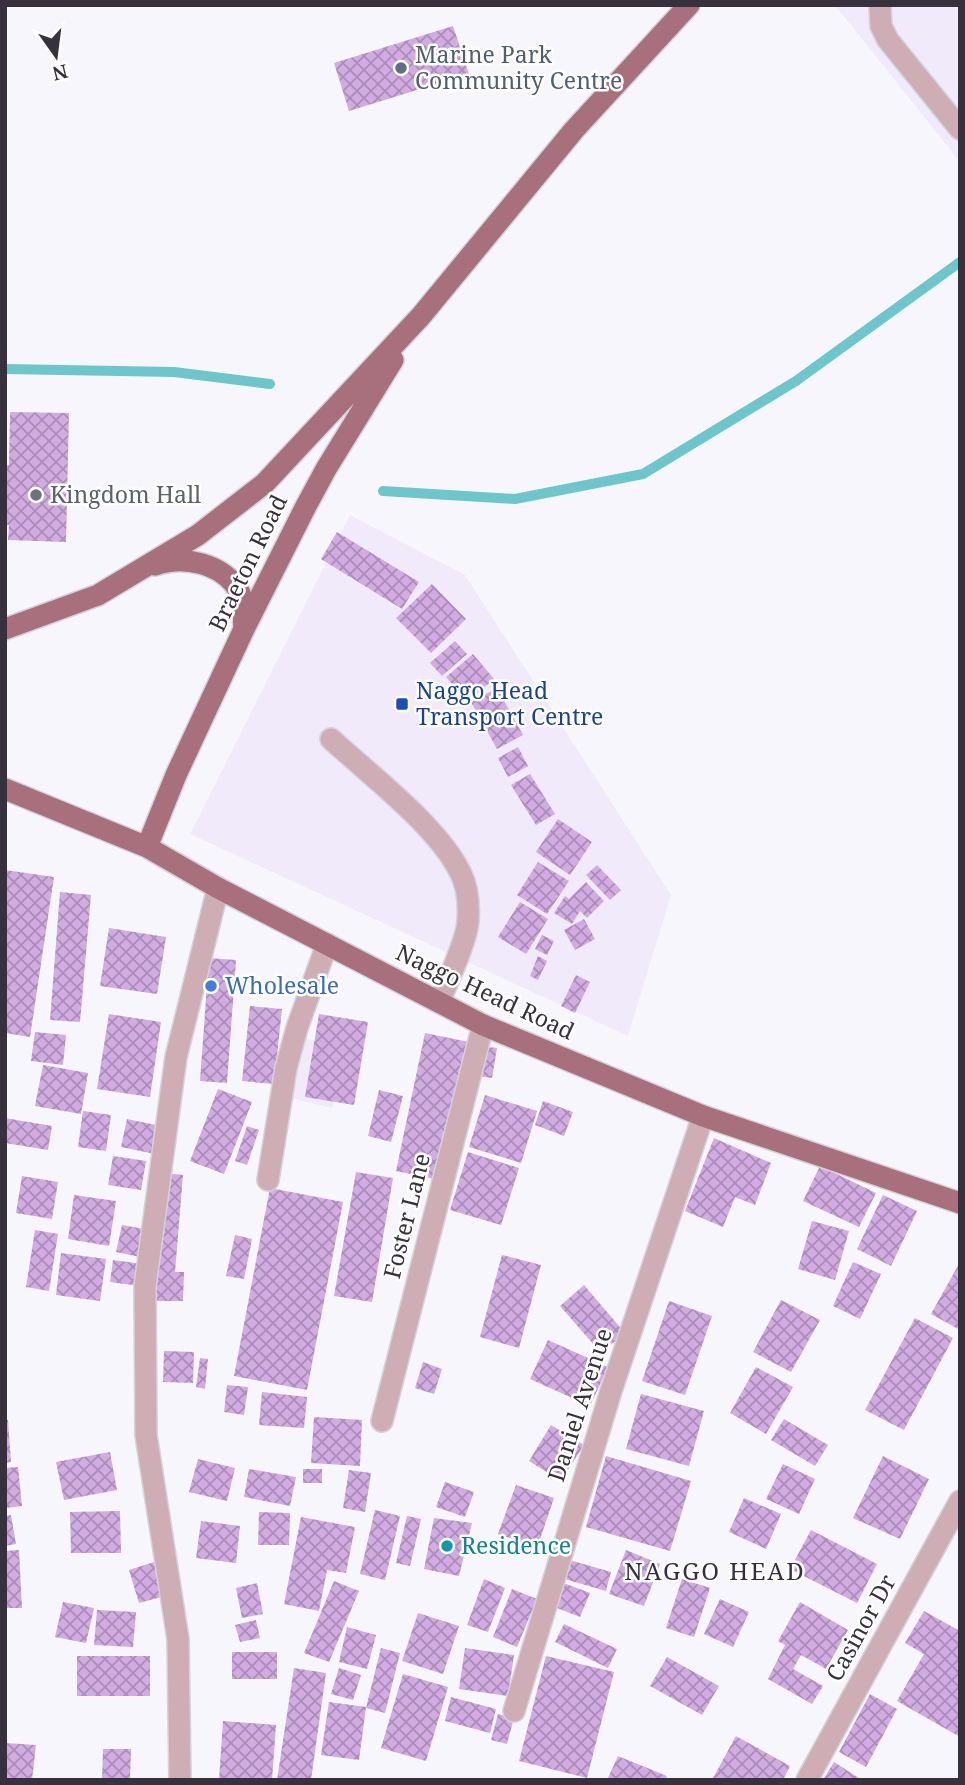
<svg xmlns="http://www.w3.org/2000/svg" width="965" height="1785" font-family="'Noto Serif',serif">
<defs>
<pattern id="building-cross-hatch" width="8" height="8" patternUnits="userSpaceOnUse" patternTransform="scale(1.75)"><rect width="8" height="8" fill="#d1abe1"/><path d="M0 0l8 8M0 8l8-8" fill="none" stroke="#aa8cb8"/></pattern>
</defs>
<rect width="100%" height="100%" fill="#f8f6fd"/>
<path fill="#f0eafa" d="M835,5H960V162Z
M350,515L465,575L671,895L628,1036L190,834Z
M353,1033L332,1108L290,1098L303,1038L322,1042Z"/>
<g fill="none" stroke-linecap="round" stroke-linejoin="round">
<path stroke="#6dc6cc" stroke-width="10" d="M5,369L174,372L270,384
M383,491L515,499L643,474L796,381L960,262"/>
</g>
<path fill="url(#building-cross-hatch)" d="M453,26L469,74L349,111L334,63Z
M10,412L69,413L66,542L8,540L9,525H5V465H9Z
M337,532L419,582L402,609L321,559Z
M432,584L466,619L431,653L396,618Z
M455,641L467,654L442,676L430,663Z
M473,654L494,679L467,702L446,677Z
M497,688L523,735L497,749L471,702Z
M518,747L528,766L508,777L498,758Z
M530,774L555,814L536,825L511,785Z
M558,819L592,842L570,875L536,852Z
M538,862L569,881L547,914L517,895Z
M597,865L621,890L610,900L586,875Z
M5,870L54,877L30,1037L5,1033Z
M586,882L604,901L587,918L580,911L572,924L554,913L565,896L569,899Z
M60,892L91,895L80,1022L50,1020Z
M520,902L548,919L526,954L498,937Z
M584,919L595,939L575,950L564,930Z
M109,928L166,937L157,994L100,986Z
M542,935L554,941L547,955L535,949Z
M538,956L547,961L538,980L530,976Z
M209,958L236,960L227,1083L200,1081Z
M576,975L590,982L575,1013L561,1006Z
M250,1006L282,1009L274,1084L242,1081Z
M109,1014L161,1022L150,1097L97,1089Z
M319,1014L368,1022L354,1105L305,1097Z
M35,1032L66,1035L63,1065L31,1061Z
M425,1033L469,1042L440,1180L396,1171Z
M481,1046L497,1048L492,1078L477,1076Z
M43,1065L88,1073L81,1114L35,1106Z
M218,1089L252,1102L224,1174L190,1161Z
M379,1090L403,1096L391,1142L368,1136Z
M485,1095L537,1111L521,1163L469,1147Z
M543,1101L573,1112L564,1136L535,1125Z
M83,1111L111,1115L106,1151L78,1147Z
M5,1118L52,1126L48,1150L5,1143Z
M127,1119L161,1126L155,1154L121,1147Z
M247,1126L259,1130L247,1165L235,1161Z
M714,1138L771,1163L755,1205L735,1197L723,1227L685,1211Z
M468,1152L519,1168L501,1225L450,1210Z
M113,1156L146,1161L141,1190L108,1185Z
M820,1166L876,1193L859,1227L803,1201Z
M356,1172L393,1178L372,1302L334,1296Z
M164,1173L183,1175L175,1272H184L183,1301H150Z
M22,1176L58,1182L52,1219L16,1213Z
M270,1188L343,1202L307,1390L234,1376Z
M74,1195L116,1201L109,1246L68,1239Z
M883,1195L917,1211L891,1266L857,1249Z
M812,1221L849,1231L835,1280L798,1269Z
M122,1225L150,1230L145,1258L116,1252Z
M35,1230L58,1234L49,1291L26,1287Z
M235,1235L252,1239L244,1279L226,1276Z
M61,1253L106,1259L100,1301L56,1295Z
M502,1255L541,1265L519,1348L480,1337Z
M113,1260L143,1264L140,1286L110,1282Z
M853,1262L881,1274L860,1319L833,1306Z
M960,1262V1330L931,1314Z
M584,1285L625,1333L601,1353L560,1306Z
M781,1300L820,1320L791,1372L753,1352Z
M669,1301L712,1316L685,1395L642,1381Z
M915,1318L953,1338L904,1430L865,1410Z
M548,1340L608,1367L590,1406L530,1379Z
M164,1351L194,1352L193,1383L163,1382Z
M200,1358L208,1359L205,1389L196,1387Z
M423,1362L442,1369L434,1394L415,1388Z
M756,1367L793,1387L766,1434L730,1413Z
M227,1385L248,1387L244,1415L224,1412Z
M262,1392L307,1397L304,1428L259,1425Z
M641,1394L704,1411L689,1466L626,1449Z
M314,1417L362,1420L360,1466L311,1463Z
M784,1419L828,1445L815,1466L771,1440Z
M5,1420H8L11,1462L5,1463Z
M551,1425L584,1445L561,1481L529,1461Z
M110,1452L117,1490L64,1500L56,1462Z
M606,1456L691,1481L670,1551L586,1527Z
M883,1456L929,1479L900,1539L853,1518Z
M198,1459L235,1468L227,1501L189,1492Z
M783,1464L815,1479L799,1514L766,1499Z
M18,1467L22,1506L5,1508V1468Z
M249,1469L296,1477L290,1506L244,1497Z
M303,1469H322V1483H303Z
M349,1470L371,1473L365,1512L343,1508Z
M445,1482L474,1492L465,1517L436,1507Z
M516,1485L554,1498L537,1548L498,1534Z
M744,1498L781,1514L766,1549L729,1532Z
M375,1510L400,1516L385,1580L360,1574Z
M120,1511L121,1553H71L70,1512Z
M259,1512L290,1513L289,1545H258Z
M11,1515L16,1544L5,1546V1516Z
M407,1516L421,1519L410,1566L396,1563Z
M301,1517L355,1527L346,1573L327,1570L319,1611L284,1604Z
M434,1518L472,1523L459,1576L424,1569Z
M201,1521L240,1526L236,1563L196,1558Z
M811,1530L877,1564L857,1603L790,1569Z
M19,1550L22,1608H5V1551Z
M626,1550L660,1564L644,1606L609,1594Z
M566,1559L611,1572L606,1591L561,1578Z
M154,1562L165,1596L139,1603L129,1570Z
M484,1579L505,1588L488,1632L467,1625Z
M682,1579L710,1588L694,1637L666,1628Z
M334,1581L359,1591L329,1662L304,1653Z
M561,1582L590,1593L580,1617L552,1606Z
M257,1583L263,1614L242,1618L236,1588Z
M512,1589L537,1599L517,1647L493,1637Z
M720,1599L749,1612L733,1647L704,1634Z
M63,1602L94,1608L86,1643L55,1637Z
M800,1602L848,1630L826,1669L801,1655L793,1669L823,1686L812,1704L768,1679L785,1645L778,1641Z
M97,1610L136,1612L133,1647L94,1645Z
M924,1611L960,1631V1737L897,1701L924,1654L905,1643Z
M418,1613L459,1626L443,1674L402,1661Z
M256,1620L260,1638L240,1642L235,1625Z
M564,1624L617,1649L608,1668L555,1642Z
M347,1627L376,1635L367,1669L339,1662Z
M381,1648L400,1653L385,1713L366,1708Z
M465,1648L514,1655L508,1696L459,1689Z
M232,1652H277V1679H232Z
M77,1656H150V1696H77Z
M546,1656L614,1672L587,1778L519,1761Z
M667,1657L719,1686L702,1715L650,1686Z
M294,1668L326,1673L311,1780H277Z
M339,1668L361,1675L353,1700L331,1694Z
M403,1674L448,1687L426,1761L381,1748Z
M870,1694L897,1709L866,1767L839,1752Z
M451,1697L496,1709L490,1733L445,1721Z
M329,1702L366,1707L359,1760L321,1755Z
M498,1714L514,1718L507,1744L491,1740Z
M223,1721L276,1725L272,1780H219Z
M736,1736L790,1766L783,1780L713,1778Z
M6,1743L36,1745L32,1780H5Z
M103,1749H131L130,1780H102Z
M618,1756L667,1776L665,1780H607Z
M834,1762L862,1780H823Z"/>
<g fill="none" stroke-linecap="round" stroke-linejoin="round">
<defs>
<path id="minor" d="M880,5L881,26L888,40L960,129
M331,739C370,775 439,827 461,874C468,888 469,906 468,921C467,940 447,983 439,1002
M268,1180L286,1068L297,1028L327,944
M382,1421L483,1025
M514,1711L611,1391L703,1116
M180,1780L178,1639L146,1435L145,1286L176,1057L218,888
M807,1780L960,1501"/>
<path id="major" d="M155,565C184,555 222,563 239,591C244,600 243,618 244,629
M5,629L98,595L198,535L265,483L421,316L574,130L689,5
M5,789L147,847L218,888L483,1025L703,1116L960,1203
M147,847L176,775L244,629L305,508L326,469L393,360"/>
</defs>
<use href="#minor" stroke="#d5d3da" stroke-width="24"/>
<use href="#major" stroke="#d5d3da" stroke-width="24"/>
<use href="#minor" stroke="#ceaeb4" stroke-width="21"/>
<use href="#major" stroke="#a7707c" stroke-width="21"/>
</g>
<circle fill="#5c6f8a" stroke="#fff" stroke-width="2.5" cx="401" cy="68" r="7"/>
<circle fill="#6b7280" stroke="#fff" stroke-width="2.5" cx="36" cy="495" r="7"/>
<rect fill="#1a4fb4" stroke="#fff" stroke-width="2.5" x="395" y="697" width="14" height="14" rx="3.5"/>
<circle fill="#3f7fe0" stroke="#fff" stroke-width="2.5" cx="211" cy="986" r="7"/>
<circle fill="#0f9aa8" stroke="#fff" stroke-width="2.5" cx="447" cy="1546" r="7"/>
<g text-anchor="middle" stroke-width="5" stroke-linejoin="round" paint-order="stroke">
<g font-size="23" fill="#4e5e75" stroke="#fff" text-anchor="start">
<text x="415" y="63">Marine Park<tspan x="415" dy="26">Community Centre</tspan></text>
</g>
<g font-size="23" fill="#5b616d" stroke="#fff" text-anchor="start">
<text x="50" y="503">Kingdom Hall</text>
</g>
<g font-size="23" fill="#36313d" stroke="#fff">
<text transform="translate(248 563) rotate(-64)" y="8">Braeton Road</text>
<text transform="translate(485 992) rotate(25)" y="8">Naggo Head Road</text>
<text transform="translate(407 1216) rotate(-76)" y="8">Foster Lane</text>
<text transform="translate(580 1405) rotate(-72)" y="8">Daniel Avenue</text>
<text transform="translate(861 1628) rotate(-61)" y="8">Casinor Dr</text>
</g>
<g font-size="23" fill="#164399" stroke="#fff" text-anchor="start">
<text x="416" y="699">Naggo Head<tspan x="416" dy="26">Transport Centre</tspan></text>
</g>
<g font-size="23" fill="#366cbe" stroke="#fff" text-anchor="start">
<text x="225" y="994">Wholesale</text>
</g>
<g font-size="23" fill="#0d838f" stroke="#fff" text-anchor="start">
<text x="461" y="1554">Residence</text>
</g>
<g font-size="24" letter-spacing="2" fill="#372e46" stroke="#fff">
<text x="715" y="1580">NAGGO HEAD</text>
</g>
</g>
<rect width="965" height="1785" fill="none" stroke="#36313d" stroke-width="14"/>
<g transform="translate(56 56) rotate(166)" stroke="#ffffff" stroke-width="5" paint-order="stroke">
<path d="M0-5L12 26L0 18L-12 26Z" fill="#36313d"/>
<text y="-10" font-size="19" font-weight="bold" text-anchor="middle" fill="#36313d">N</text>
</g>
</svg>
